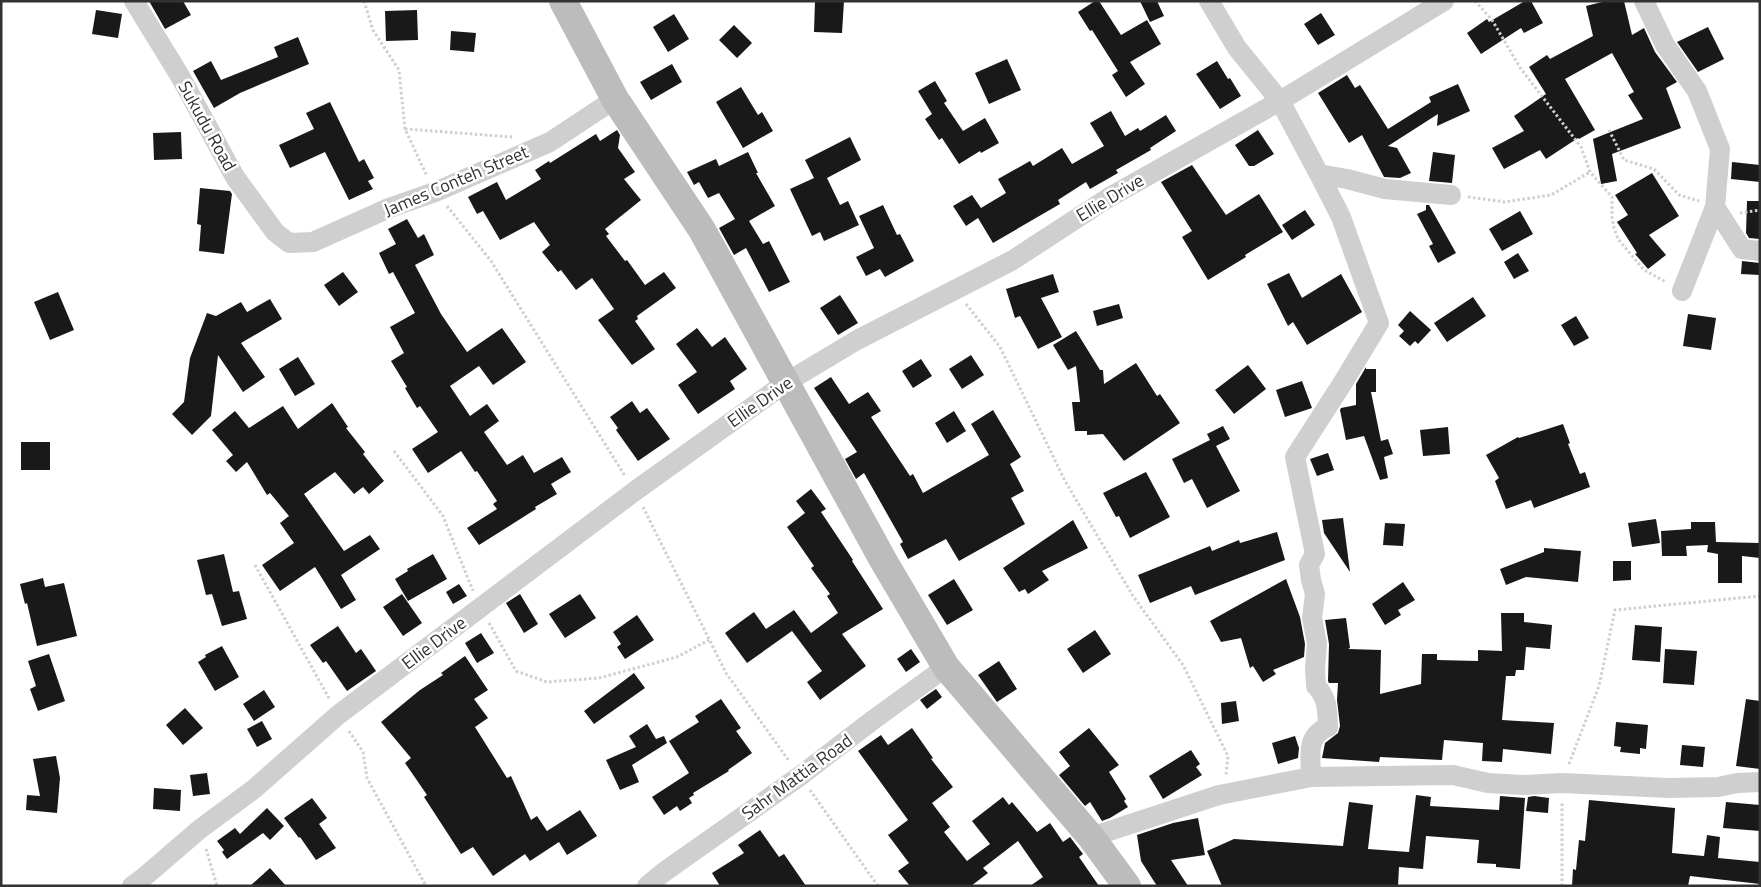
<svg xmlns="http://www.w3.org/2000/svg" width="1761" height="887" font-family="'Titillium Web',sans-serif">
<rect width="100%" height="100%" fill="#fff"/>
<path fill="#191919" d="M149,1H183L191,15L165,29Z
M815,1H844L842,33L814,32Z
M1095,1H1099L1121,35L1147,20L1161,44L1130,62L1145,84L1126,97L1112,75L1118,71L1092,30L1090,31L1078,12Z
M1140,1H1157L1164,16L1150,22Z
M1525,1H1531L1543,23L1524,33L1521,28L1481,54L1467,33L1487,19L1489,22Z
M1606,1H1624L1632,35L1644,28L1655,52L1677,82L1666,88L1681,128L1612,154L1617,181L1601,184L1593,139L1643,119L1628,95L1634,92L1612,53L1565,79L1595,130L1579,139L1578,138L1546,159L1540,150L1504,169L1492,148L1524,131L1514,116L1546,94L1529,67L1547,55L1550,59L1593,36L1586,6Z
M96,10L122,14L118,38L92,34Z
M417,10L418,40L386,41L385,11Z
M1321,13L1335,35L1318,45L1304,24Z
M674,14L689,39L668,52L653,27Z
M734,25L752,43L737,58L719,40Z
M1708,27L1724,59L1698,72L1677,42Z
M451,31L476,33L474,52L450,50Z
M298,37L309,64L240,93L214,108L193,71L211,61L221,80L278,57L274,47Z
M1007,59L1021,90L989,104L975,73Z
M1217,61L1228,79L1230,78L1241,96L1220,109L1196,74Z
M672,64L682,82L651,100L640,82Z
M1347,75L1355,88L1360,85L1388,129L1431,102L1429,97L1458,84L1470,111L1437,126L1438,114L1388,146L1397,148L1411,173L1400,178L1384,177L1362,135L1349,143L1318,93Z
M935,81L947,101L944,103L963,131L985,118L999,143L981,153L980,151L959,164L942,138L939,140L925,119L932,114L918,91Z
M741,87L758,115L762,112L773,131L743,148L716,102Z
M330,102L359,162L364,159L374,178L368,181L373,189L349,200L325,152L290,168L279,145L314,129L306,113Z
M1111,111L1125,136L1138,128L1140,131L1166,115L1176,131L1150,148L1151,150L1116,170L1118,173L1090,189L1086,182L1058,200L1060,204L993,243L978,218L966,226L953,206L972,195L981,208L1006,193L998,179L1030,161L1033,166L1062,148L1072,164L1104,146L1090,123Z
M617,130L620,135L618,148L635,172L624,179L641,200L605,229L609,234L606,236L625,261L627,260L645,285L664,272L676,288L637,316L638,319L635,321L655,349L632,365L598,320L614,309L592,278L576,290L561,270L558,272L542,252L550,245L534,222L500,240L483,211L477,214L468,197L497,182L506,200L541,179L535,170L549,161L550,163L596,134L600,141Z
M1258,130L1274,154L1254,166H1249L1235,145Z
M181,132L182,159L154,160L153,133Z
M850,137L861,160L827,178L840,205L848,201L859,225L824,241L820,232L812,236L790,189L814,178L805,160Z
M748,152L758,173H756L775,206L749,221L763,244L769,241L790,282L769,292L746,248L734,255L719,228L735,219L719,193L708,198L699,182L694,185L687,172L716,159L719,166Z
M1433,152L1455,155L1452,183L1429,181Z
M1732,162L1760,165V182L1731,179Z
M1192,165L1226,215L1259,194L1283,232L1245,255L1246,257L1208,280L1182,237L1192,231L1161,182Z
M1652,173L1679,216L1649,235L1666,255L1648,269L1635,254L1637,253L1617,222L1628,215L1615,195Z
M200,188L230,191L232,194L224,254L199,251L201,225L197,224Z
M1747,201H1760V239L1749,238L1746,233Z
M883,205L897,235L900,234L914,261L885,277L880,269L866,276L856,257L874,248L859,216Z
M1426,205H1429L1456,253L1438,263L1429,246L1433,244L1417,214L1426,210Z
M1305,210L1315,225L1292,240L1282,225Z
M1520,211L1533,234L1502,251L1489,229Z
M407,219L418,238L424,234L434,255L415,265L441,314L467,352L502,328L526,362L493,385L479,366L450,386L470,416L487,404L499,421L484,432L507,465L523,455L534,473L562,457L571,472L551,484L557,494L535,507L536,509L479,545L467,528L497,509L493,504L497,501L477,471L475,472L461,451L428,473L412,449L438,432L420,406L417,408L405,388L407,387L391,361L404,353L390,327L415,313L393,272L389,274L379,253L396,244L388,229Z
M1518,253L1529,271L1514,279L1504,262Z
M1742,261L1760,263V275L1741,274Z
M343,272L358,292L339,306L324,285Z
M1289,273L1302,298L1341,274L1362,312L1307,345L1293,322L1288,326L1267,284Z
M1053,274L1059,292L1041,298L1062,337L1038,349L1020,316L1015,318L1006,289Z
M58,292L74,330L50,340L34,302Z
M840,295L858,323L838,335L820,308Z
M1473,297L1486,316L1447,342L1434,323Z
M270,299L282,319L241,343L265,377L243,392L218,355L211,416L192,435L172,414L184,402L190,358L207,313L216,316L241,302L247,312Z
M1119,304L1123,318L1097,326L1093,311Z
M1410,311L1431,330L1418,344L1415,341L1410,346L1399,336L1404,331L1398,325Z
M1688,314L1716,318L1711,350L1683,346Z
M1576,316L1589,338L1574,346L1561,325Z
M697,328L712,347L725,337L747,369L730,381L735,389L698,414L678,385L697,372L676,344Z
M1076,331L1100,370H1103L1104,384L1136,363L1157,396L1160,394L1180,423L1124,461L1103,434L1087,435V431H1075L1072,402H1080L1076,366L1068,370L1053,345Z
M971,355L984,375L962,389L949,369Z
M298,357L315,384L295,396L279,369Z
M921,359L932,376L913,388L902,371Z
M1248,365L1266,389L1234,414L1215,390Z
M1366,367V369H1376V392H1371L1381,441L1388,439L1393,454L1384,457L1388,478L1380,480L1364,436L1346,440L1340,410L1341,408L1356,405V384Z
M831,377L849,404L868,392L881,411L871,417L910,476L913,474L923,493L989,455L971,424L993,410L1021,457L1010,464L1024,491L1011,498L1025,524L959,561L946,539L908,559L900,544L903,542L864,473L856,479L845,459L857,452L814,388Z
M1302,381L1312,408L1285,417L1276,390Z
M632,401L640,413L647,408L670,439L638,461L616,430L618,428L610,417Z
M332,403L348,427L346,428L365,452L363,454L384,481L369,494L363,487L354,494L335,472L304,494L344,551L370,535L380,549L341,575L356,600L341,609L315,567L280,591L262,565L294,543L280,523L289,516L270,493L267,495L247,462L236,472L226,461L233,455L212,430L235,411L249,428L283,406L298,429Z
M954,411L966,431L947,443L935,423Z
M1563,424L1570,443L1568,444L1580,474L1585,472L1590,487L1534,508L1531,500L1506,509L1495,481L1499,478L1486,455L1518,437L1519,438Z
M1223,426L1230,439L1216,446L1240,491L1207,508L1192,479L1184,483L1172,459L1210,440L1207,434Z
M1448,427L1450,454L1423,456L1420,430Z
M21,442H50V470H21Z
M1328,453L1334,470L1317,476L1310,459Z
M1146,472L1170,517L1130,538L1119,516L1116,517L1103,493Z
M811,489L826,509L821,512L853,560L852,561L883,609L842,634L866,666L820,700L807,682L822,671L792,631L747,663L725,633L754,612L766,629L794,610L811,633L838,613L827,596L830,594L811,568L814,566L787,527L805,513L796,501Z
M1343,518L1350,572L1324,533L1322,520Z
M1656,519L1660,543L1632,547L1628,523Z
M1073,520L1088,548L1042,571L1049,580L1028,594L1025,589L1019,592L1003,568Z
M1691,522H1715L1716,542L1760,543V558L1742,556V583H1718V554L1707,552L1708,545L1686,546L1687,556H1662L1661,531L1691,529Z
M1385,523L1405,524L1403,546L1383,545Z
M1277,532L1285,560L1195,595L1191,586L1150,603L1138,575L1210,546L1212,551L1239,540L1240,543Z
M1544,548L1581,551L1578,582L1526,577L1506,585L1500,569L1544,552Z
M224,554L233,592L239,591L247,619L222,626L212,594L206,595L197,560Z
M433,554L447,579L408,601L395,579L408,571L407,569Z
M1613,561H1631V580L1613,581Z
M43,578L45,587L64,583L77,636L37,646L27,603L25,604L20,584Z
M954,579L973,610L947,625L928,595Z
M1286,579L1300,617L1305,644L1304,657L1273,670L1276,674L1263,682L1253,666L1250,668L1241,638L1221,642L1210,621Z
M1403,582L1415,600L1398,610L1401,615L1385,625L1372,604Z
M459,584L467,596L453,604L446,592Z
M402,594L422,623L403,636L383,607Z
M520,594L538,624L524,633L506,603Z
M580,594L596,618L565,638L549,614Z
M1501,613H1524V622L1552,625L1550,649L1526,647L1524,670H1516L1515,676H1506L1502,720L1554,723L1551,754L1503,749L1502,762L1482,761L1483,743L1444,740L1442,760L1380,757L1379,762L1322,758L1325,743L1338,733L1340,726L1337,700L1338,683H1329L1328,681L1329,644L1325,620L1346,618L1350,648L1348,649L1381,650L1380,694L1421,684L1422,654H1437V660L1478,661V650L1502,651Z
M637,615L654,640L625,659L617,647L621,644L613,632Z
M1635,625L1662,627L1660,662L1632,660Z
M338,626L356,653L361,649L376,671L347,691L326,661L323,663L310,645Z
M1095,630L1111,654L1083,673L1067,649Z
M481,633L494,653L477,663L465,643Z
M222,646L239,677L215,691L198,662L206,657L205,655Z
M911,649L920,662L906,672L897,659Z
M1665,649L1697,651L1694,685L1663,683Z
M49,654L65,701L38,711L30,689L36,686L28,661Z
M465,656L488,690L474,699L488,718L475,727L507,778L511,776L531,820L537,816L547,831L580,810L597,836L567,855L559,842L530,861L525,854L493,876L473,847L461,854L424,797L427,795L405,763L411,758L381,722L420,690L443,675L441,673Z
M999,661L1017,689L997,702L978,675Z
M634,673L645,688L594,724L584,711Z
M936,689L942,697L927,709L920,700Z
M264,690L275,707L254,721L243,704Z
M721,699L741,728L736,731L752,753L728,770L729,771L693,793L694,795L689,798L692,803L680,811L677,806L664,815L652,797L689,773L669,741L699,722L695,716Z
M1746,699L1760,701V769L1736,766Z
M1236,701L1239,721L1222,724L1221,703Z
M185,708L203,728L183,745L166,725Z
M262,721L272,739L257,747L247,729Z
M1616,722L1648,725L1646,749L1640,748V754L1620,752L1621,747L1614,746Z
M647,724L656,739L664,736L667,743L632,765L639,782L620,790L606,760L636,747L629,736Z
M912,728L933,758L931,759L953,787L932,803L950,827L944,832L967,861L990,844L972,821L1003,797L1009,805L1012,802L1037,832L1050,823L1063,842L1070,837L1083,854L1079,857L1099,886H1030L1043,877L1018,841L983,868L988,873L971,886H910L898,871L909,863L888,835L908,820L858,751L881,735L888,745Z
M1089,728L1119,765L1109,772L1126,799L1124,801L1128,807L1110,818L1102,821L1090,802L1085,806L1059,775L1070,766L1059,752Z
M1295,736L1299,748L1298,758L1278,764L1272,743Z
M1682,745L1705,747L1703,767L1680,765Z
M1191,750L1200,764L1196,767L1202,775L1163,799L1149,776Z
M56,756L60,778L57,813L26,810L27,795L40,796L33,759Z
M207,773L210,794L193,796L190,775Z
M154,788L181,790L180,811L153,809Z
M1416,795L1431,797L1430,806L1499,810L1500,796L1525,798L1520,869L1496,867V864L1477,863L1479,840L1426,836L1423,869L1399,867L1398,886H1222L1207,851L1234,839L1343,846L1349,802L1373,805L1368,849L1409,852Z
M1534,796L1549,798L1548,813L1526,811L1528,797Z
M312,798L327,818L319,824L336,848L316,860L300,837L299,838L284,818Z
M1589,800L1675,808L1672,853L1704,856L1707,835L1720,837L1718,858L1760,862V884L1690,876L1688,886H1572L1573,869L1576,870L1579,840L1585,841Z
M1726,802L1760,805V831L1723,828Z
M267,808L284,826L270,840L263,833L227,859L222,852L224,850L217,841L235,828L240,834Z
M1198,818L1205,855L1171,860L1188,886H1157L1141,861L1137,835L1173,823Z
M760,830L779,857L784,854L806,886H720L712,873L744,853L738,845Z
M270,868L286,886H250Z"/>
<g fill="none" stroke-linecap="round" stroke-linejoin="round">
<path stroke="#cfcfcf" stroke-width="3" stroke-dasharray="2.5 2.5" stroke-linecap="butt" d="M364,1L373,30L399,70L405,129L427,176
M1475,1L1492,20L1521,69L1581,147L1590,172L1612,197V217L1614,228L1618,239L1644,270L1666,282
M405,129L512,137
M1609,130L1624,160L1654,169L1679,195L1699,201
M1468,197L1505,202L1551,195L1590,172
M447,206L491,261L625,476
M1740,213L1760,210
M966,304L1000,347L1065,481L1133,596L1183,665L1228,756L1226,775
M394,451L443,516L473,591
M643,507L726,673L789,761
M255,565L330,700
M489,623L516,671L547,682L599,678L677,657L709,640
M349,731L363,752L367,778L426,886
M1569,764L1599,686L1615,610L1760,596
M810,790L878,886
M206,849L217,886
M1562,886V802"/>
<path stroke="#cfcfcf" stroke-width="20" d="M134,1L180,76L235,177L275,232L289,243L313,242L389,208L435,192L550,142L615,99
M1209,1L1237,48L1280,101L1319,174L1347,179L1385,189L1451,195
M1644,1L1665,45L1697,91L1720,149L1715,207L1742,249L1760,251
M1682,291L1715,207
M1311,777C1311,757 1305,736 1328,727C1327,709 1328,699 1316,686L1315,669L1317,643L1312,618L1315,594L1311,580L1309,565L1315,554L1295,457L1342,384L1379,323L1341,217L1319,174
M1091,837L1219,795L1311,777L1453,775L1488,783L1523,785L1562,783L1669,788L1718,787L1737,783L1760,782
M132,886L143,878L200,829L254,789L338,715L635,491L787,382L857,340L1013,260L1108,198L1280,101L1444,1
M647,886L664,872L800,776L873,720L946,667"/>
<path stroke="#bcbcbc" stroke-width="28" d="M563,1L615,99L702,230L883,560L946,667L1091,837L1127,886"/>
</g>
<g text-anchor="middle" stroke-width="5" stroke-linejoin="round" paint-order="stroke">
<g font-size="18" fill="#323232" stroke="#fff">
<text transform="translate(207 126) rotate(61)" y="6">Sukudu Road</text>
<text transform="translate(456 181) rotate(-23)" y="6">James Conteh Street</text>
<text transform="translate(1110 198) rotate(-31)" y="6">Ellie Drive</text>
<text transform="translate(760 402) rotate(-35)" y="6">Ellie Drive</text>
<text transform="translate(434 643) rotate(-37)" y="6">Ellie Drive</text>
<text transform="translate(797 777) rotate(-36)" y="6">Sahr Mattia Road</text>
</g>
</g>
<rect width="1761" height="887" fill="none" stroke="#323232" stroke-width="5"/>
</svg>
